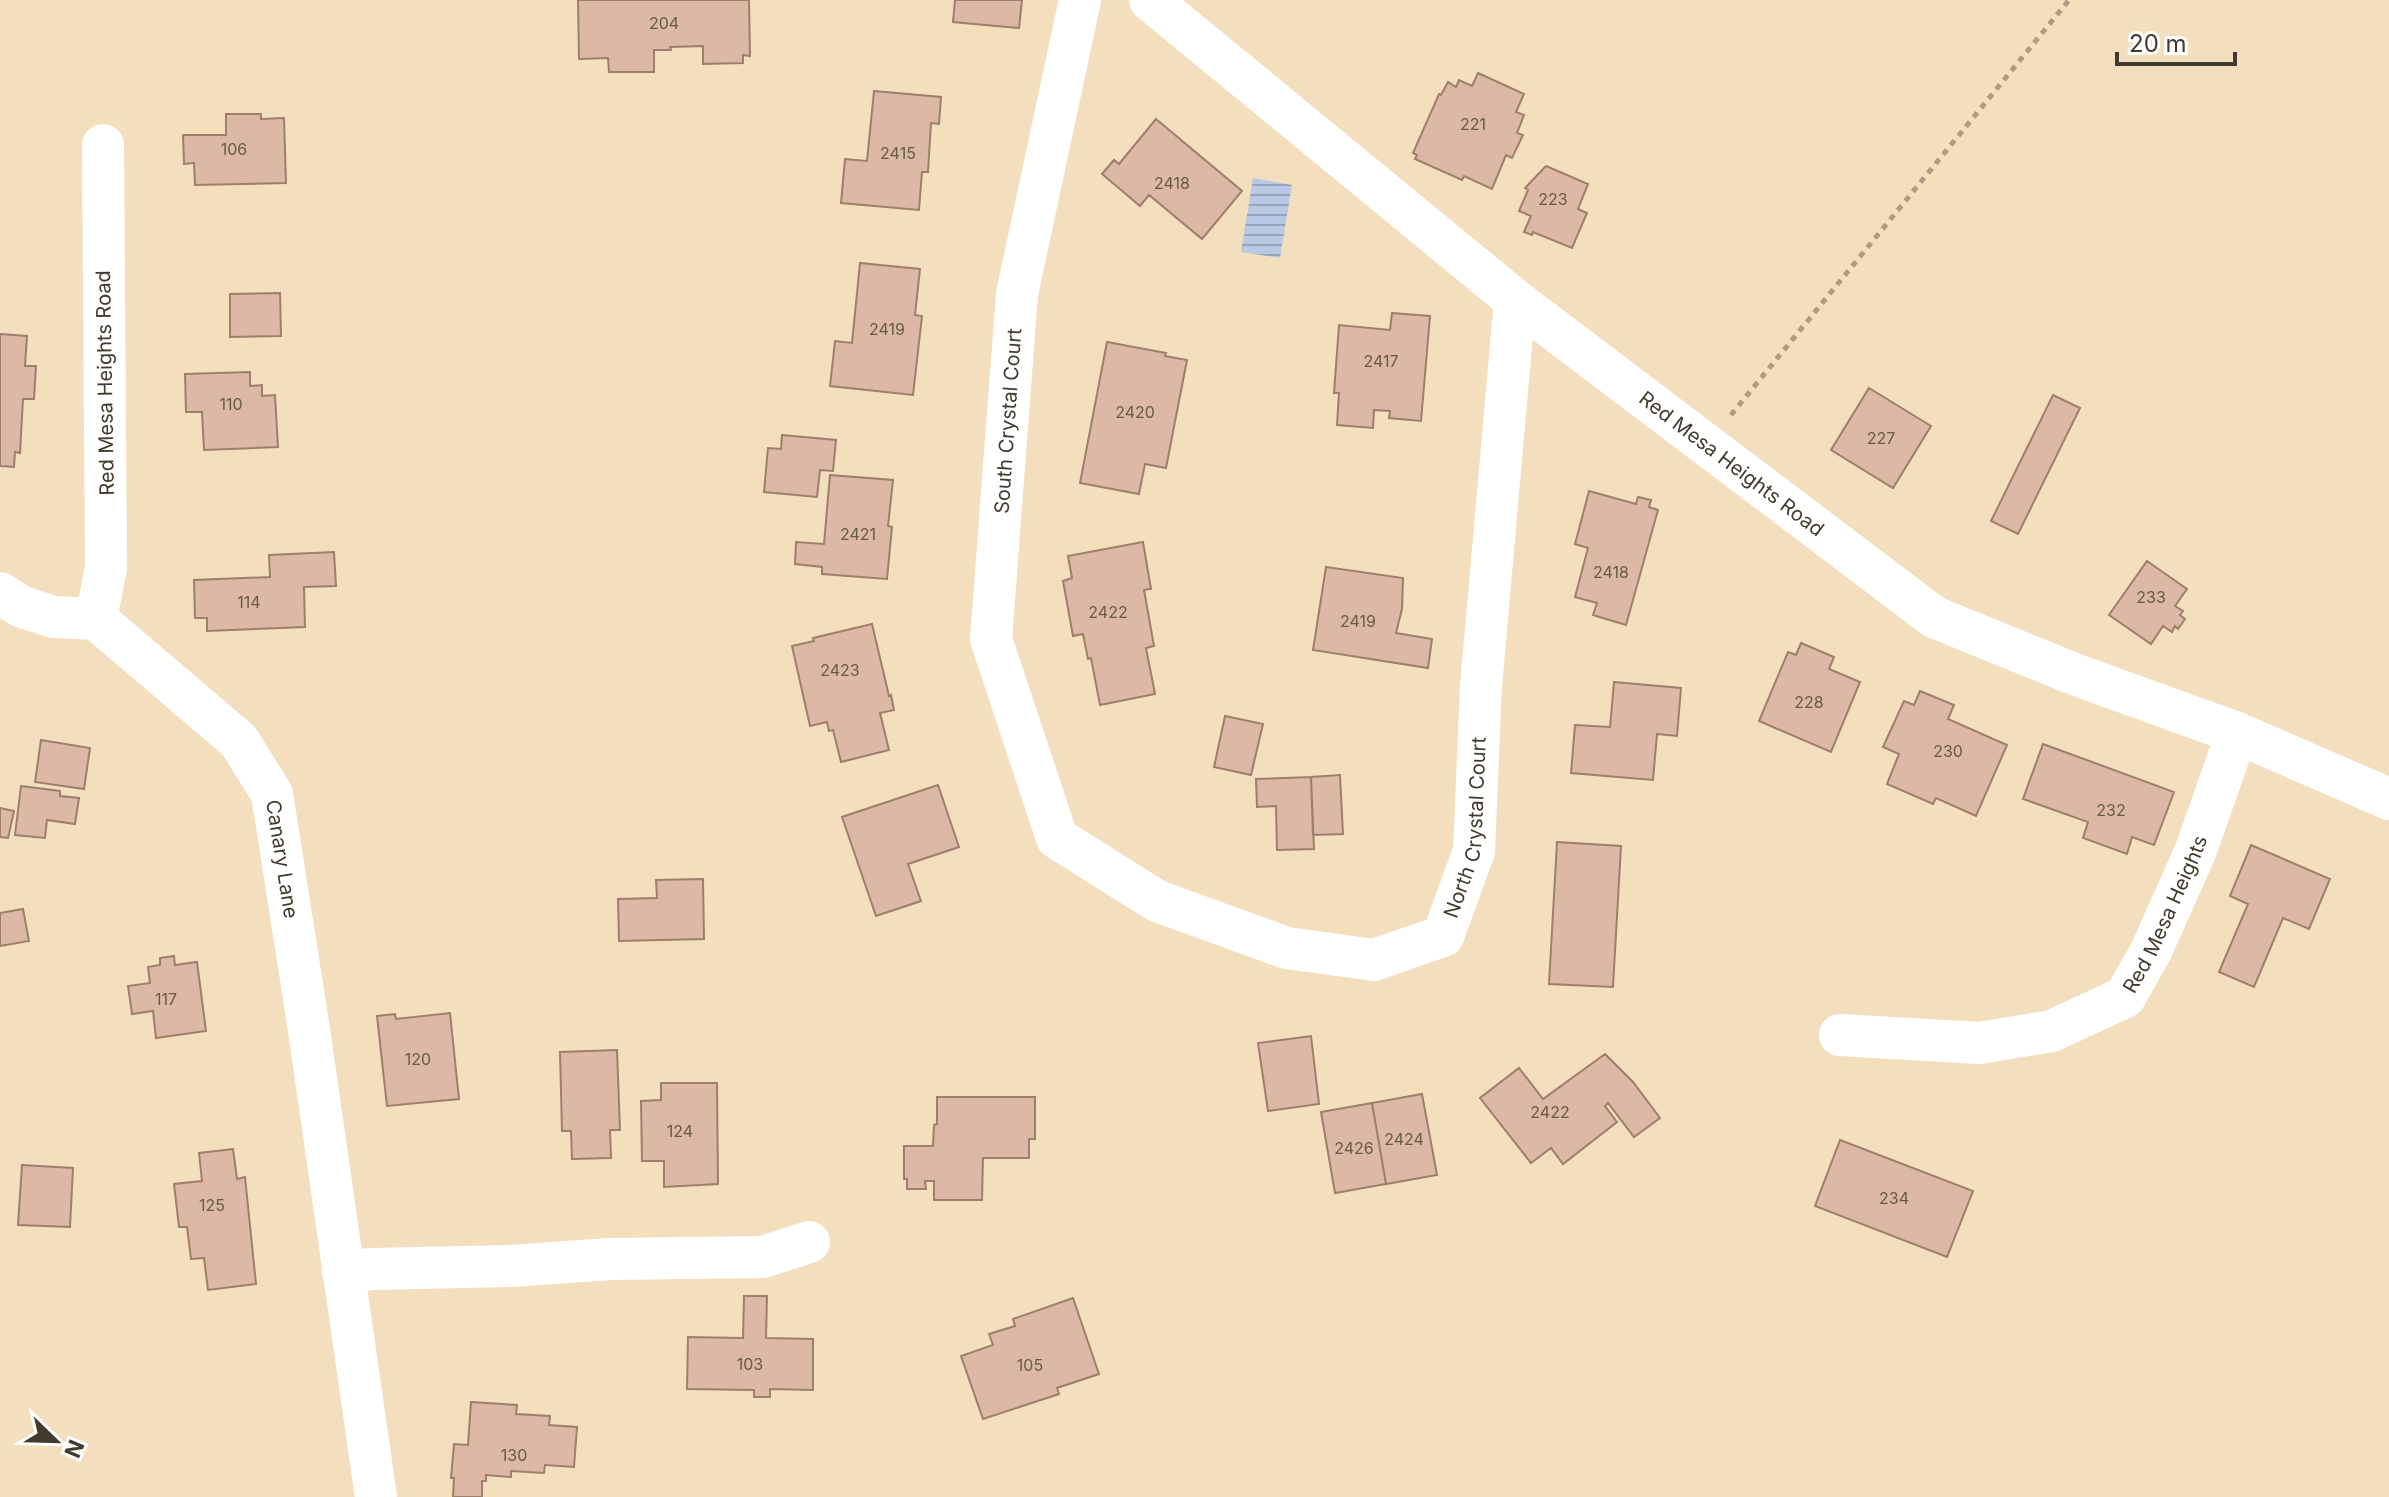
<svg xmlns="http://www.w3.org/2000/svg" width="2389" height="1497" font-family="Inter,sans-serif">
<defs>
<pattern id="water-rules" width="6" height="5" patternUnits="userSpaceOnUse" patternTransform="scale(2)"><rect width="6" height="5" fill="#b9c8e5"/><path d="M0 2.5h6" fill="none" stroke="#98a4ba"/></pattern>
</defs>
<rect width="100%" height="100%" fill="#f3dfbe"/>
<path fill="url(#water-rules)" d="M1253,178L1292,185L1280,258L1241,252Z"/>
<path fill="#dbb9a4" stroke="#9e7f6b" stroke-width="2" d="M578,0H749L750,56L743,55V63L703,64V46L670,47L671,50H654V72H609L608,58L579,59Z
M955,0H1022L1019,28L953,22Z
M1478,73L1524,94L1516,112L1524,115L1517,133L1523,135L1512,158L1506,155L1492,189L1464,176L1462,180L1415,159L1417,155L1413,153L1439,94L1441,95L1448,82L1456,87L1459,80L1472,86Z
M874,91L941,97L939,124L931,123L928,172H922L919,210L841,203L845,159L867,161Z
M226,114H261V119L284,118L286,183L195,185L194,163L184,164L183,135H226Z
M1156,119L1242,191L1202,239L1149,195L1140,206L1102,174L1114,160L1119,164Z
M1546,166L1588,184L1578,209L1587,213L1572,248L1533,232L1532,235L1524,232L1531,216L1519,211L1528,190L1525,188Z
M860,263L920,269L915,315L922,316L913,395L830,386L835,341L852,343Z
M280,293L281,336L230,337V294Z
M1392,313L1430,316L1421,421L1389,418L1390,411L1374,410L1373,428L1337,425L1339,393H1334L1339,325L1390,330Z
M0,334L27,336L25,366H36L34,399H23L20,453L15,452L14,467L0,466Z
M1107,342L1166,353L1165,356L1187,360L1166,468L1145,464L1139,494L1080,483Z
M250,372V386L262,385V396L275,395L278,447L204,450L202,412H186L185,374Z
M1869,388L1931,426L1893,488L1831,450Z
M2053,395L2080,408L2018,534L1991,521Z
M782,435L836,440L833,471L820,470L817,497L764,492L768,448L781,449Z
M830,475L893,480L888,526L892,527L887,579L822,574V567L795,564L796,542L824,544Z
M1589,491L1636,504L1638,497L1651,500L1649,507L1658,510L1626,625L1593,615L1597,603L1575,597L1588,548L1575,544Z
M1143,542L1151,589L1144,590L1154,646L1146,648L1155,694L1100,705L1091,658L1088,659L1083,634L1073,636L1063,581L1072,578L1068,556Z
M334,552L336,586L304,587L305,627L207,631V618H195L194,580L270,577L269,555Z
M2147,561L2187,589L2175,606L2183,611L2180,615L2185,619L2178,629L2175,626L2172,632L2163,626L2151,644L2109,615Z
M1326,567L1403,578L1402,609L1396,633L1432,639L1428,668L1313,650Z
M872,624L889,696L891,695L894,710L880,713L889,750L841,762L833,730L829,731L827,722L810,726L792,646L814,641L813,638Z
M1801,643L1834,657L1829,669L1860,682L1831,752L1759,721L1788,652L1796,655Z
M1614,682L1681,688L1677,736L1657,734L1653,780L1571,773L1575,725L1610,727Z
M1920,691L1954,705L1948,719L2007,745L1976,816L1936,798L1933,804L1887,784L1899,754L1883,747L1904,701L1914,705Z
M1225,716L1263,724L1251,775L1214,767Z
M41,740L90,748L84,789L35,782Z
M2043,744L2174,792L2154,845L2132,837L2127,854L2083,838L2088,822L2023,799Z
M1340,775L1343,834L1313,835L1311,777Z
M1311,777L1314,849L1277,850L1276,806L1257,807L1256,779Z
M938,785L959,847L908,864L921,901L876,916L842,817Z
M21,786L60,791V796L79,798L75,824L47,820L45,838L15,835Z
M0,808L14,811L8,838L0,837Z
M1557,842L1621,846L1613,987L1549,984Z
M2251,845L2330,879L2309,929L2283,918L2254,987L2219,972L2248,904L2230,896Z
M703,879L704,939L619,941L618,899L657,898L656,880Z
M23,909L29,941L0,946V913Z
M174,956L175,965L197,962L206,1031L156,1038L153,1011L132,1014L128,986L150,983L148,967L160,965V958Z
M450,1013L459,1099L387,1106L377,1016L395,1014L396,1019Z
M1311,1036L1319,1104L1268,1111L1258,1043Z
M617,1050L620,1130H610L611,1158L572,1159L571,1131H562L560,1052Z
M1605,1054L1633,1082L1660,1118L1634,1137L1608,1103L1605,1106L1617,1122L1563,1164L1551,1148L1531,1163L1480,1098L1519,1068L1543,1099Z
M661,1083H717L718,1184L664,1187V1161H642L641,1101L661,1100Z
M1422,1094L1437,1175L1386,1184L1372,1103Z
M937,1097H1035V1139H1029V1158H983L982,1200H934V1181H925L926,1189H907V1179H904V1146H933L934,1125L937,1124Z
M1372,1103L1386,1184L1335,1193L1321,1112Z
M1840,1140L1973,1191L1947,1257L1815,1206Z
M233,1149L237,1179L245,1177L256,1284L208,1290L204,1258L191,1259L187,1227H179L174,1184L202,1181L199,1153Z
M22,1165L73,1168L70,1227L18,1225Z
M744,1296H767L766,1338L813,1339V1390L770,1389V1397H754V1390L687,1389L688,1337L743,1338Z
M1073,1298L1099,1374L1057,1388L1059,1394L983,1419L961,1356L993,1345L989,1334L1015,1326L1013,1319Z
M471,1402L517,1405L516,1414L550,1416L549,1425L577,1427L574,1467L545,1465L544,1473L511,1471V1477L486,1475V1481H482V1497H453L454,1478H451L454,1444L468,1445Z"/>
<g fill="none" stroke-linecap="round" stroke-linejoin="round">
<path stroke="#ab9c83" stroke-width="5" stroke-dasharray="6 6" stroke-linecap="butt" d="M1731,415L2069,0"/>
<g stroke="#fff" stroke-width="42">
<path id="s1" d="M1080,0L1017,294L991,639L1057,838L1157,901L1287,948L1374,960L1443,936L1474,851L1481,686L1515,300"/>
<path id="s2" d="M1150,0L1515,300L1934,617L2074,674L2237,733L2389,799"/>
<path id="s3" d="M0,593L22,607L54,617L96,619L239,741L272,794L308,1023L376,1497"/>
<path d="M96,619L106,568L103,145"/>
<path id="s4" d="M1840,1035L1979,1043L2052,1031L2125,997L2151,951L2196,850L2237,733"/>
<path d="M343,1272L372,1269L511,1266L610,1259L763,1257L809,1242"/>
</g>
</g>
<g text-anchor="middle" stroke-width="6" stroke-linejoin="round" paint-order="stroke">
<g font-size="16" fill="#685a4b">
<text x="664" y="29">204</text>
<text x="1473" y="130">221</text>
<text x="234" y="155">106</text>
<text x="898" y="159">2415</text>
<text x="1172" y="189">2418</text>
<text x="1553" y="205">223</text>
<text x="887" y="335">2419</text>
<text x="1381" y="367">2417</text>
<text x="231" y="410">110</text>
<text x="1135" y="418">2420</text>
<text x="1881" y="444">227</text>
<text x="858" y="540">2421</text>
<text x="1611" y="578">2418</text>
<text x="2151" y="603">233</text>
<text x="249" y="608">114</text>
<text x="1108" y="618">2422</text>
<text x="1358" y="627">2419</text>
<text x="840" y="676">2423</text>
<text x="1809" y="708">228</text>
<text x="1948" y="757">230</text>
<text x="2111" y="816">232</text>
<text x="166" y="1005">117</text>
<text x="418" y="1065">120</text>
<text x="1550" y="1118">2422</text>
<text x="680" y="1137">124</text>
<text x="1404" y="1145">2424</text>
<text x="1354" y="1154">2426</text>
<text x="1894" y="1204">234</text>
<text x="212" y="1211">125</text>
<text x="750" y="1370">103</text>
<text x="1030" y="1371">105</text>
<text x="514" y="1461">130</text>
</g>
<g font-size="20" fill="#423b2d" stroke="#fff">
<text transform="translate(105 383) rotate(-91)" y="7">Red Mesa Heights Road</text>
<text transform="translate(1008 421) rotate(-86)" y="7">South Crystal Court</text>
<text dy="7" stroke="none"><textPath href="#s2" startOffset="744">Red Mesa Heights Road</textPath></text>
<text dy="7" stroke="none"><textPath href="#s1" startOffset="1386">North Crystal Court</textPath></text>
<text dy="7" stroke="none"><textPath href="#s3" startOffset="418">Canary Lane</textPath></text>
<text dy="7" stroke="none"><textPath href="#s4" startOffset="386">Red Mesa Heights</textPath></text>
</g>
</g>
<g transform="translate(56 1441) rotate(113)" stroke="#ffffff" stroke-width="6" paint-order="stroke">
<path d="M0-6L14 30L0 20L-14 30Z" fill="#423b2d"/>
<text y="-12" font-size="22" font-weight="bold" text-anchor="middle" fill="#423b2d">N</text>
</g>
<path d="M2117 52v12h118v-12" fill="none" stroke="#423b2d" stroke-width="4"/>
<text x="2129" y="52" font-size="24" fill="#423b2d" stroke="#ffffff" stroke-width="6" paint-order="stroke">20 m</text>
</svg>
